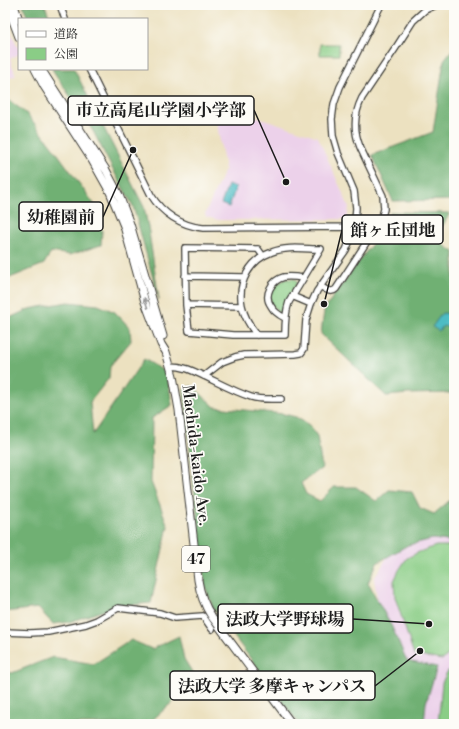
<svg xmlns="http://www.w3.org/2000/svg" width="459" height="729" font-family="'Libre Bodoni','Noto Serif JP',serif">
<rect width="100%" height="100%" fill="#fdfcf7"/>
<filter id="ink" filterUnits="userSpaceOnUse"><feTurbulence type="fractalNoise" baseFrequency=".025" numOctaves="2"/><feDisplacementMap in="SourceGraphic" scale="8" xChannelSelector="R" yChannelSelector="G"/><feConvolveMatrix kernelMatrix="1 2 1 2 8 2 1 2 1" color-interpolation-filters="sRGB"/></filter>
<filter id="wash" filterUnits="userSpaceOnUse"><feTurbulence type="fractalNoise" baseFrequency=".012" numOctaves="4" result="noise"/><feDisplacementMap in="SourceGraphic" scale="16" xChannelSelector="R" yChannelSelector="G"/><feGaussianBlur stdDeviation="0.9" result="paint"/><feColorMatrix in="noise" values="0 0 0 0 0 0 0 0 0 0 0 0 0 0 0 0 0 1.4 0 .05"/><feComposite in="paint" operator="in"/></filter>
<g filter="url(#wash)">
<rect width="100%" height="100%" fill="#ece1c0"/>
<path fill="#ecd1ea" d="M5,19L19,50V54L10,59L16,76L5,77Z
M213,102L318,137L349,207L347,219L219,220L206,217L205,214L225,169Z
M454,534V724H398L374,579L400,536Z"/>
<path fill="#8acd86" stroke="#537451" d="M320,44H339V55H320Z
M286,279H295L297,283L290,295L284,312L280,314L271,304L270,297L271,291L277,284Z
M436,546H454V650L442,660L414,655L395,597L394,581L399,570L407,558L419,552Z
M454,664V724H438L442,683L446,674Z"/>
<path fill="#6fb073" stroke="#466648" d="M23,5H45L50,19H28Z
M454,47V200L393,201L372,155L433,132L444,60Z
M52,69H74L144,207L149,232L159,300L133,206L112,168L93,131Z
M5,97L27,114L55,150L94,204L102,230L101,245L70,255L51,252L44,264L5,280Z
M391,212L450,213L435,239L454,252V393L408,394L386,396L321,334L324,311L332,298L383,229Z
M68,302L98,305L115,312L130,328L131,341L110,366L109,378L90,402L93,434L144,359L167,373L172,405L152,418L151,482L168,526L151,603L117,606L69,622L53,624L38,608L5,612V320L29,309Z
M192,386L215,407L284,414L296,417L309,425L317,436L322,468L301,483L306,494L320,501L334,487H356L376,501L389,490L412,492L420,508L434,514L449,501H454V542L433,539L408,545L377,563L368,583L392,627L407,661L437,667L426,703L424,724H299L213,608L205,586L191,459L184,388Z
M179,636L184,659L197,680L148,724H5V671L12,673L53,657L94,664L131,640L152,649Z
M236,719L238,724H203L207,721Z"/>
<path fill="#4ebcc4" stroke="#356c70" d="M228,185L236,187L229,207L221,204Z
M442,313L454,314V328H451L443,326L439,331L432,327Z"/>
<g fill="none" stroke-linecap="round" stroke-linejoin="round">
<path stroke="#4ebcc4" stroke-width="1.5" d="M452,33L454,29"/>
</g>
</g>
<g filter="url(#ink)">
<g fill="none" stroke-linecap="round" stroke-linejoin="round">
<defs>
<path id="minor" d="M60,5L65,19
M89,69L151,195C162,213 181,226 203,228L354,227
M185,276L245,277
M320,286C325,289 331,294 336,289L381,220L384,209L383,196L360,147C353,130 354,114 362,98L395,49L413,21L425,10L436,5
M292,296L311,304
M186,305L242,306
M285,318C279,315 274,312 271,306C263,295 272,280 284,277C291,276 297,277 303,278
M257,335C242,317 235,294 247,273C253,262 261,256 272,252C287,246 305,249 321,249L289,302C285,313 285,324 285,335H233L189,331L186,305L185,248L258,249L263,256
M170,366C176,366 182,367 188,369C209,377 229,390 251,397C260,400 271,399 281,399
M204,376L222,362L235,357L244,355L295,354L301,353L304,349L306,320L311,304L317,291L346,250L352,236L355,220L356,208L354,191L338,153L333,136L332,119L334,104L340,87L381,5
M5,632L30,633L48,632L86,624L97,620L118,608L160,613L175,618L203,616L212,629"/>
<path id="major" d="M7,5L19,37
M14,5L19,20
M35,69L44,86L92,160L110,192L124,226L145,302L161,344L166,352L173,376L179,410L198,580C200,594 204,605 212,617L292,724
M41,69L106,170L119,195L130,224L163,336"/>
</defs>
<use href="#minor" stroke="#3b3a35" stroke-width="8"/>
<use href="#major" stroke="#3b3a35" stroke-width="9"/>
<use href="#minor" stroke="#fff" stroke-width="5.5"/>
<use href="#major" stroke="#fff" stroke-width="7"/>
</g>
<defs><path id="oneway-solid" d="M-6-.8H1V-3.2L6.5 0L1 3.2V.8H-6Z"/></defs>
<use fill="#999" href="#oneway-solid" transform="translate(146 303) rotate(-109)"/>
</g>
<g text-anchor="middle" stroke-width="3.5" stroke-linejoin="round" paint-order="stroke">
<rect fill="#fdfcf7" stroke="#605f5e" stroke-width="1" x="182" y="546" width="28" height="26" rx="3"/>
<g font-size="15" font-weight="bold" fill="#1c1c1c">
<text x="196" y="564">47</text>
</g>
<g font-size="16" fill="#1c1c1c" stroke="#fdfcf7">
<text transform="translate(197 455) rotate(83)" y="6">Machida-kaido Ave.</text>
</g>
</g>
<path fill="none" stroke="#1c1c1c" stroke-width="1.5" d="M286 182L254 110M133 150L103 217M324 304L342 230M429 624L353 619M420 651L375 686"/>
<g fill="#1c1c1c" stroke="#fdfcf7" stroke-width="1.5">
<circle cx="286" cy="182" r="4"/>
<circle cx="133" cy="150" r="4"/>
<circle cx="324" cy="304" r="4"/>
<circle cx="429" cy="624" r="4"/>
<circle cx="420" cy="651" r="4"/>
</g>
<g fill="#fdfcf7" stroke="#1c1c1c" stroke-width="1.5">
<rect x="68" y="96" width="186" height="29" rx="4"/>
<rect x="19" y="202" width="84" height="29" rx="4"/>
<rect x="342" y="215" width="101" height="29" rx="4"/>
<rect x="218" y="604" width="135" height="29" rx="4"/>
<rect x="170" y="671" width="205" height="29" rx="4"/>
</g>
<g font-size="17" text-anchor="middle" font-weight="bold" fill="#1c1c1c">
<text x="161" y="116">市立高尾山学園小学部</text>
<text x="61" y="223">幼稚園前</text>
<text x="393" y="236">館ヶ丘団地</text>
<text x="285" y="625">法政大学野球場</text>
<text x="272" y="692">法政大学 多摩キャンパス</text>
</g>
<rect width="459" height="729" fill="none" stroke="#fdfcf7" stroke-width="20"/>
<rect x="18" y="18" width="130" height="52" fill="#fdfcf7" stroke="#a3a29f"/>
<rect x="26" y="31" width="20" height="6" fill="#ffffff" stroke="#a3a29f"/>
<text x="54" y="38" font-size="12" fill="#1c1c1c">道路</text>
<rect x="26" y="48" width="20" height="12" fill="#8acd86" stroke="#a3a29f"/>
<text x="54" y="58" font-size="12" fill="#1c1c1c">公園</text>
</svg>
